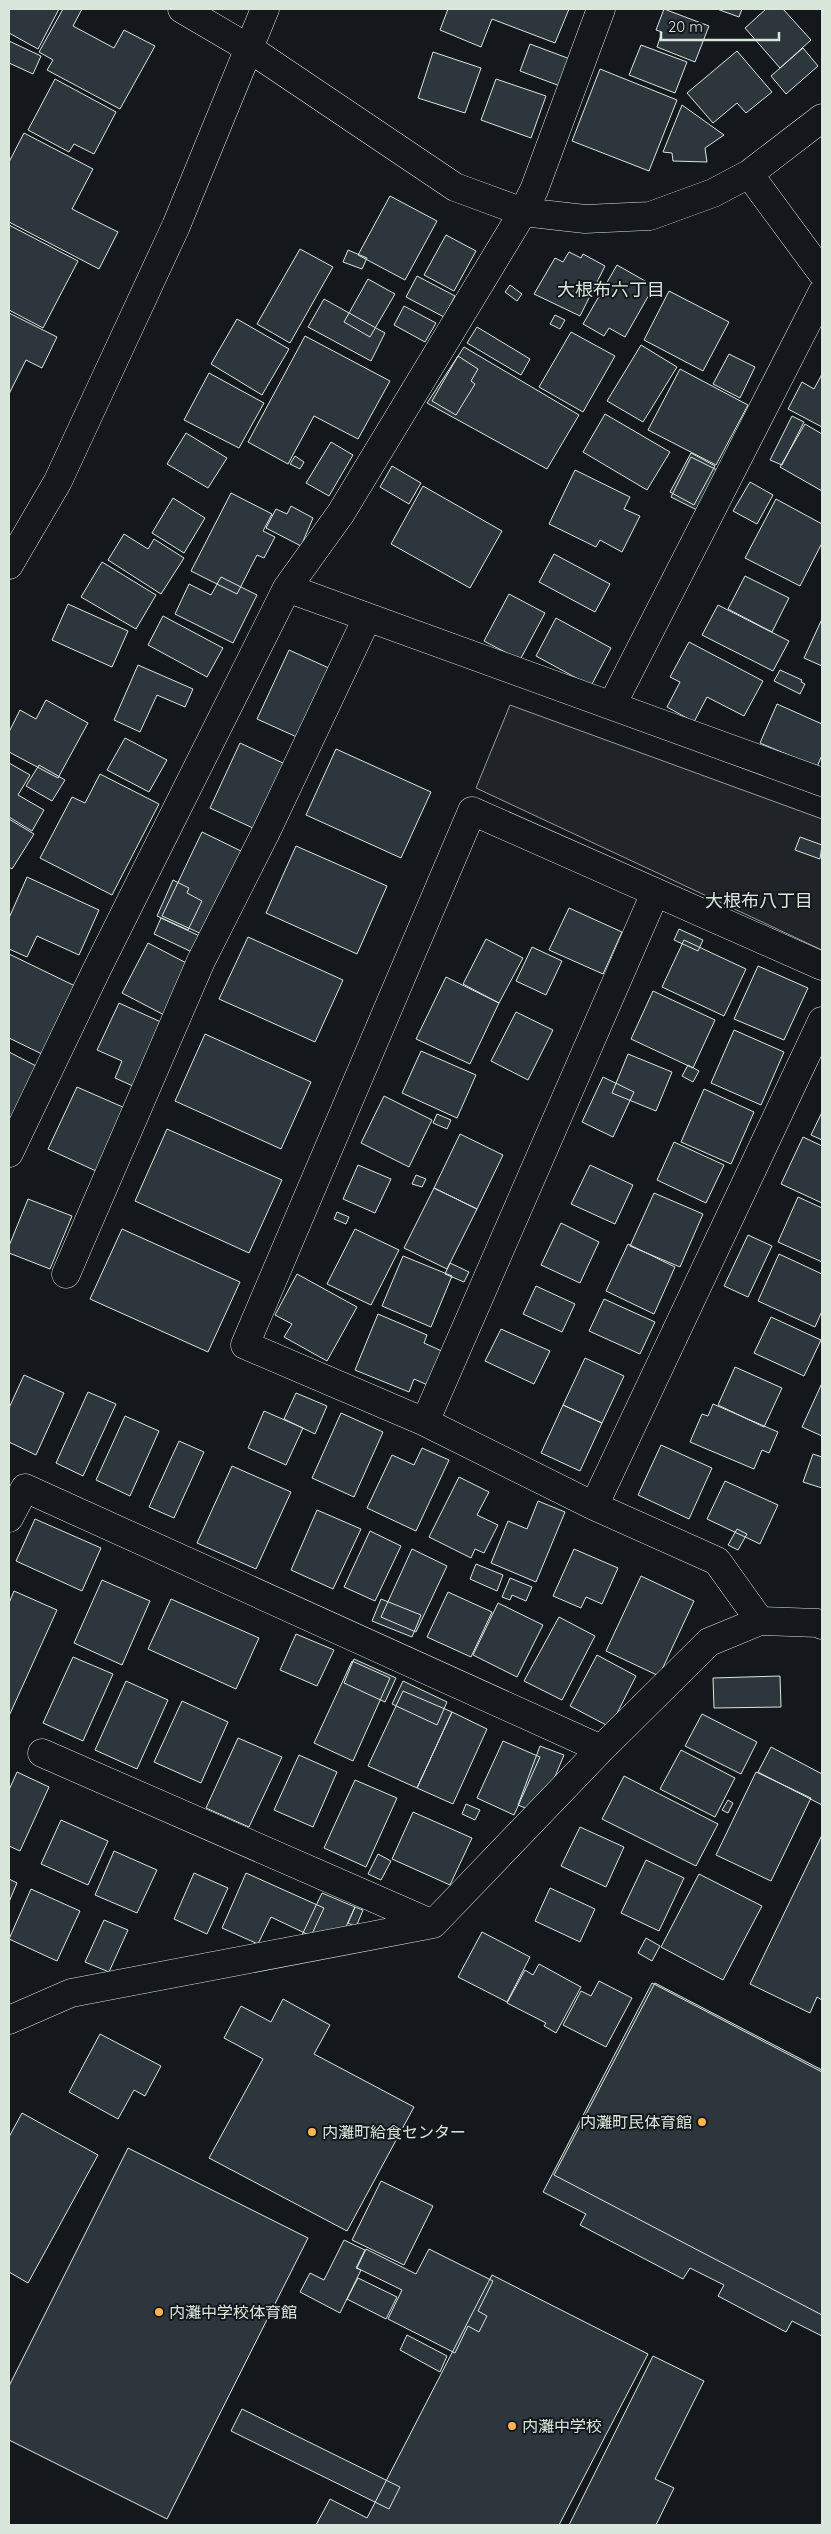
<svg xmlns="http://www.w3.org/2000/svg" width="831" height="2534" font-family="Quicksand,'Noto Sans JP',sans-serif">
<rect width="100%" height="100%" fill="#14181c"/>
<path fill="#202428" stroke="#939e99" d="M510,705L822,819V950L476,788Z"/>
<path fill="#2c363c" stroke="#d8e6dc" d="M9,9H59L38,49L9,33Z
M63,9H82L73,26L114,48L124,30L155,46L120,109L47,70L53,60L39,52Z
M448,9H569L555,43L492,19L481,47L440,30Z
M664,9L709,26L695,62L657,47L662,32L656,30Z
M717,9H742L739,17Z
M766,9H783L811,40L780,68L745,28Z
M9,41L41,56L33,74L9,63Z
M530,44L570,59L560,86L520,71Z
M641,45L687,62L675,93L629,75Z
M803,48L818,66L786,94L771,76Z
M737,51L772,92L746,113L737,103L713,123L687,93Z
M433,52L481,68L465,113L418,98Z
M600,69L677,100L649,171L572,141Z
M55,79L116,112L94,154L74,144L69,152L28,130Z
M496,79L546,96L531,138L481,120Z
M682,105L724,135L705,148L707,162L673,161L672,153L663,152Z
M24,133L93,169L72,209L118,232L99,269L9,222V162Z
M390,196L437,221L405,280L358,255Z
M9,225L78,261L43,328L9,310Z
M446,235L476,251L454,291L424,275Z
M300,249L333,267L290,343L257,324Z
M348,250L367,258L362,269L343,262Z
M569,252L581,258L583,254L605,266L580,316L534,294L555,258L563,262Z
M617,265L654,286L625,337L609,328L604,336L583,324Z
M417,276L455,296L444,317L406,297Z
M368,279L395,294L370,337L344,322Z
M510,285L522,294L517,301L505,292Z
M669,291L729,322L703,371L644,340Z
M324,299L385,333L371,361L308,327Z
M404,306L436,323L425,342L394,325Z
M9,313L57,337L42,368L26,360L9,394Z
M555,315L565,320L560,329L550,324Z
M237,319L289,349L262,395L211,364Z
M477,327L530,359L521,375L467,343Z
M571,332L615,356L583,412L539,387Z
M305,336L390,381L358,439L314,416L288,464L248,442Z
M641,345L677,367L643,422L607,401Z
M464,347L579,415L547,469L427,403Z
M729,354L755,367L740,398L713,384Z
M458,356L478,369L471,381L475,384L456,415L432,401Z
M680,369L748,405L716,465L648,430Z
M209,373L264,403L239,448L184,420Z
M822,374V427L788,409L802,382L814,389Z
M605,414L670,452L647,490L583,452Z
M792,416L804,422L782,465L770,460Z
M805,424L822,434V491L780,467Z
M186,433L227,458L208,488L167,464Z
M331,442L353,455L329,496L306,483Z
M691,453L715,466L694,505L670,492Z
M295,456L304,462L300,469L290,464Z
M691,457L717,470L697,510L671,497Z
M392,466L421,483L409,504L380,487Z
M575,470L630,497L624,509L640,516L622,552L600,540L596,547L549,524Z
M750,482L773,495L757,524L733,511Z
M423,486L502,531L470,588L391,544Z
M231,493L272,514L263,531L275,537L264,558L257,555L237,594L191,571Z
M173,498L205,518L184,553L152,533Z
M776,499L822,524V543L800,586L745,558Z
M291,506L313,518L301,546L266,528L276,509L287,514Z
M124,534L148,549L154,539L184,558L161,594L108,560Z
M554,554L610,584L595,612L539,582Z
M102,562L156,595L136,629L81,597Z
M745,576L789,598L772,632L728,609Z
M221,577L257,595L233,643L175,614L189,584L211,595Z
M509,594L545,613L520,660L484,641Z
M68,604L128,631L112,667L52,640Z
M718,605L789,641L773,671L702,635Z
M163,616L223,648L207,677L148,645Z
M556,618L611,648L591,686L536,656Z
M822,619V666L804,658Z
M689,642L763,681L744,716L707,697L694,722L667,707L680,682L670,677Z
M289,650L331,669L299,738L257,719Z
M138,665L193,689L185,707L157,695L140,732L114,720Z
M780,670L802,680L801,682L805,684L800,694L774,681Z
M46,700L88,723L58,778L9,752V732L20,710L36,719Z
M777,704L822,724V755L817,767L760,743Z
M125,738L167,760L149,792L107,770Z
M240,743L285,764L255,829L210,808Z
M336,749L431,792L401,858L306,815Z
M9,763L30,775L18,795L44,810L32,831L9,817Z
M39,765L65,780L52,801L26,786Z
M100,774L159,804L112,895L40,858L72,797L85,803Z
M9,819L34,834L12,869L9,867Z
M202,832L243,852L204,935L162,916Z
M800,837L822,845L820,859L795,850Z
M296,846L387,886L357,954L266,913Z
M27,877L99,910L79,955L37,936L27,957L9,949V918Z
M173,880L189,888L187,893L202,901L188,930L157,916Z
M569,908L622,932L603,974L549,950Z
M161,918L204,938L196,954L154,934Z
M679,929L703,940L698,951L674,940Z
M248,937L343,980L315,1042L219,999Z
M486,939L523,958L499,1003L463,984Z
M684,940L746,969L724,1016L662,987Z
M148,943L194,967L168,1017L122,993Z
M532,947L562,961L546,995L516,981Z
M9,954L75,986L42,1054L9,1038Z
M758,966L808,988L784,1040L734,1019Z
M446,977L499,1003L470,1064L416,1039Z
M653,991L715,1020L693,1068L631,1039Z
M119,1003L172,1027L142,1090L115,1078L122,1061L97,1050Z
M516,1012L553,1030L528,1080L491,1061Z
M734,1030L784,1052L761,1105L711,1083Z
M205,1034L311,1082L281,1149L175,1101Z
M421,1051L476,1075L457,1118L402,1093Z
M9,1052L38,1067L9,1121Z
M628,1054L672,1072L656,1111L612,1093Z
M688,1065L699,1071L693,1082L682,1076Z
M603,1077L634,1092L613,1137L582,1122Z
M77,1087L125,1108L96,1171L48,1149Z
M704,1089L754,1112L731,1164L681,1142Z
M384,1096L432,1120L409,1167L361,1143Z
M822,1112V1140L811,1135Z
M437,1114L451,1120L447,1129L433,1123Z
M167,1129L282,1180L249,1253L135,1201Z
M460,1134L503,1155L477,1209L434,1188Z
M803,1137L822,1146V1203L781,1184Z
M674,1142L724,1165L706,1203L657,1180Z
M358,1165L391,1179L375,1213L343,1199Z
M590,1165L633,1185L615,1224L571,1204Z
M416,1175L426,1179L422,1187L412,1184Z
M434,1188L477,1209L447,1269L404,1248Z
M654,1193L703,1214L680,1267L630,1246Z
M798,1197L822,1208V1262L778,1242Z
M28,1199L72,1216L50,1269L9,1253V1246Z
M337,1212L349,1217L346,1224L334,1219Z
M561,1223L599,1242L580,1283L541,1265Z
M122,1229L240,1282L208,1352L90,1299Z
M355,1229L399,1250L371,1305L327,1284Z
M748,1235L772,1246L748,1297L724,1286Z
M628,1244L675,1267L654,1314L606,1291Z
M779,1254L822,1274V1311L815,1327L758,1301Z
M403,1256L452,1276L431,1327L382,1306Z
M450,1263L469,1272L464,1282L445,1274Z
M297,1274L357,1307L327,1361L284,1337L292,1324L275,1315Z
M536,1286L575,1304L562,1332L523,1314Z
M604,1299L655,1322L640,1354L589,1331Z
M378,1314L427,1335L424,1343L444,1352L430,1386L414,1379L409,1392L355,1370Z
M771,1317L821,1340L804,1376L754,1353Z
M501,1329L550,1351L534,1384L485,1361Z
M585,1358L624,1376L602,1423L563,1405Z
M735,1367L782,1388L764,1427L718,1405Z
M24,1375L64,1393L36,1455L9,1442V1408Z
M822,1383V1436L802,1427Z
M88,1392L116,1404L83,1476L56,1463Z
M296,1393L327,1406L315,1434L284,1419Z
M713,1404L778,1432L769,1453L762,1450L754,1469L690,1442L702,1414L708,1416Z
M563,1405L602,1423L580,1471L541,1453Z
M264,1411L303,1428L286,1465L248,1448Z
M341,1413L383,1432L354,1497L312,1478Z
M125,1416L159,1431L130,1496L96,1480Z
M179,1441L204,1452L174,1518L149,1507Z
M661,1445L712,1468L689,1519L638,1495Z
M422,1448L449,1460L416,1531L367,1508L392,1455L414,1465Z
M813,1454L822,1457V1488L803,1482Z
M232,1466L291,1492L256,1569L197,1543Z
M459,1477L489,1492L477,1515L498,1525L484,1553L475,1549L471,1558L429,1537Z
M725,1481L778,1505L760,1544L707,1519Z
M538,1501L565,1512L536,1582L491,1563L508,1521L527,1529Z
M317,1510L361,1529L333,1589L291,1570Z
M35,1519L101,1548L82,1591L16,1561Z
M737,1529L747,1534L738,1550L728,1545Z
M370,1531L401,1546L375,1601L344,1587Z
M412,1549L447,1566L416,1632L381,1617Z
M574,1549L618,1568L602,1604L586,1597L581,1608L553,1596Z
M476,1564L503,1575L497,1591L470,1579Z
M641,1576L694,1601L659,1676L606,1651Z
M510,1578L532,1587L526,1601L512,1595L510,1600L502,1597Z
M102,1580L150,1601L122,1665L74,1643Z
M14,1591L57,1610L9,1716V1603Z
M448,1592L492,1612L471,1657L427,1637Z
M171,1599L259,1638L236,1689L148,1649Z
M381,1599L421,1615L412,1637L372,1621Z
M498,1603L543,1625L517,1677L473,1655Z
M559,1617L595,1636L562,1700L524,1681Z
M296,1634L334,1650L317,1686L280,1670Z
M597,1655L636,1676L610,1727L570,1706Z
M73,1657L113,1674L83,1741L43,1723Z
M354,1659L396,1678L385,1702L344,1683Z
M352,1661L390,1678L353,1761L314,1743Z
M780,1676L781,1707L714,1708L713,1678Z
M126,1681L168,1700L137,1769L95,1750Z
M403,1681L447,1702L437,1725L392,1704Z
M403,1691L452,1712L417,1788L368,1766Z
M182,1701L228,1722L201,1783L154,1762Z
M452,1712L487,1729L453,1804L417,1788Z
M702,1714L757,1742L741,1774L685,1746Z
M238,1738L282,1757L249,1827L206,1808Z
M503,1741L540,1757L514,1815L477,1798Z
M540,1746L564,1755L549,1791L530,1810L518,1805Z
M771,1747L822,1774V1805L758,1772Z
M681,1750L735,1778L715,1817L660,1789Z
M299,1755L337,1772L313,1827L274,1810Z
M17,1772L49,1787L20,1851L9,1846V1790Z
M756,1772L811,1798L771,1881L716,1855Z
M624,1776L718,1824L696,1866L602,1819Z
M355,1780L397,1798L366,1867L324,1848Z
M728,1800L733,1803L728,1813L722,1810Z
M466,1804L480,1810L475,1820L462,1814Z
M413,1812L472,1838L450,1885L392,1859Z
M61,1820L108,1841L88,1885L41,1864Z
M580,1827L624,1847L606,1887L561,1866Z
M822,1835V2000L817,1997L810,2013L750,1984Z
M114,1851L157,1870L137,1913L95,1895Z
M378,1854L391,1861L381,1880L368,1874Z
M646,1860L684,1878L659,1931L621,1913Z
M194,1873L228,1888L207,1934L174,1919Z
M246,1873L324,1908L311,1936L271,1917L258,1944L222,1928Z
M699,1874L762,1906L723,1980L661,1947Z
M9,1879L17,1883L9,1902Z
M550,1888L595,1909L580,1942L535,1921Z
M31,1889L80,1911L57,1961L9,1939Z
M322,1893L355,1907L345,1929L302,1935Z
M355,1907L363,1910L356,1927L348,1923Z
M104,1920L128,1930L109,1972L85,1962Z
M482,1932L530,1957L507,2002L458,1977Z
M646,1938L660,1946L652,1961L638,1953Z
M539,1964L581,1987L556,2033L544,2026L546,2023L507,2003L525,1970L533,1975Z
M599,1981L632,1998L606,2047L563,2025L581,1991L591,1996Z
M652,1983L822,2072V2336L792,2321L786,2332L718,2296L724,2285L690,2268L683,2279L580,2225L586,2214L543,2192Z
M655,1983L822,2070V2315L554,2175Z
M283,1999L330,2025L314,2054L414,2107L347,2231L209,2158L263,2059L224,2038L241,2006L271,2022Z
M100,2034L161,2066L145,2096L134,2090L118,2119L69,2092Z
M22,2113L98,2155L28,2283L9,2272V2137Z
M128,2148L308,2238L167,2519L9,2440V2386Z
M381,2181L433,2206L404,2265L352,2240Z
M344,2240L365,2250L356,2268L361,2270L340,2313L300,2292L310,2273L324,2280Z
M366,2249L416,2274L429,2249L493,2281L478,2311L487,2316L479,2332L468,2326L455,2353L388,2319L402,2290L357,2268Z
M492,2275L648,2354L559,2525H316L330,2499L367,2518Z
M358,2278L397,2297L386,2319L347,2299Z
M407,2335L447,2356L440,2372L400,2350Z
M653,2356L704,2381L655,2479L674,2488L656,2525H569Z
M242,2409L400,2487L389,2509L231,2431Z"/>
<g fill="none" stroke-linecap="round" stroke-linejoin="round">
<defs>
<path id="minor" d="M182,9L250,49L455,187L523,212L585,219L650,216L713,193L749,174L822,118
M749,174L822,273
M9,565L58,481L176,226L265,9
M287,588L341,513L523,212L534,190L601,9
M612,705L822,293
M9,1153L97,969L287,588L822,782
M66,1274L201,961L265,834L367,618
M425,1422L655,893
M594,1506L425,1422L245,1345L472,811L822,966
M9,1518L25,1488L601,1749
M760,1621L717,1561L594,1506L822,1021
M42,1753L433,1924
M9,2020L71,1993L433,1924L601,1749L709,1642L760,1621L818,1623L822,1625"/>
</defs>
<use href="#minor" stroke="#d8e6dc" stroke-width="29"/>
<use href="#minor" stroke="#14181c" stroke-width="28"/>
</g>
<g fill="#ffb74d" stroke="#14181c" stroke-width="2">
<circle cx="702" cy="2122" r="5"/>
<circle cx="312" cy="2132" r="5"/>
<circle cx="159" cy="2312" r="5"/>
<circle cx="512" cy="2426" r="5"/>
</g>
<g text-anchor="middle" stroke-width="4" stroke-linejoin="round" paint-order="stroke">
<g font-size="16" fill="#d8e6dc" stroke="#14181c" text-anchor="start">
<text x="692" y="2128" text-anchor="end">内灘町民体育館</text>
<text x="322" y="2138">内灘町給食センター</text>
<text x="169" y="2318">内灘中学校体育館</text>
<text x="522" y="2432">内灘中学校</text>
</g>
<g font-size="18" fill="#d8e6dc" stroke="#14181c">
<text x="611" y="296">大根布六丁目</text>
<text x="759" y="907">大根布八丁目</text>
</g>
</g>
<rect width="831" height="2534" fill="none" stroke="#d8e6dc" stroke-width="20"/>
<path d="M661 32v8h118v-8" fill="none" stroke="#d8e6dc" stroke-width="2.5"/>
<text x="668" y="32" font-size="15" fill="#d8e6dc" stroke="#14181c" stroke-width="4" paint-order="stroke">20 m</text>
</svg>
